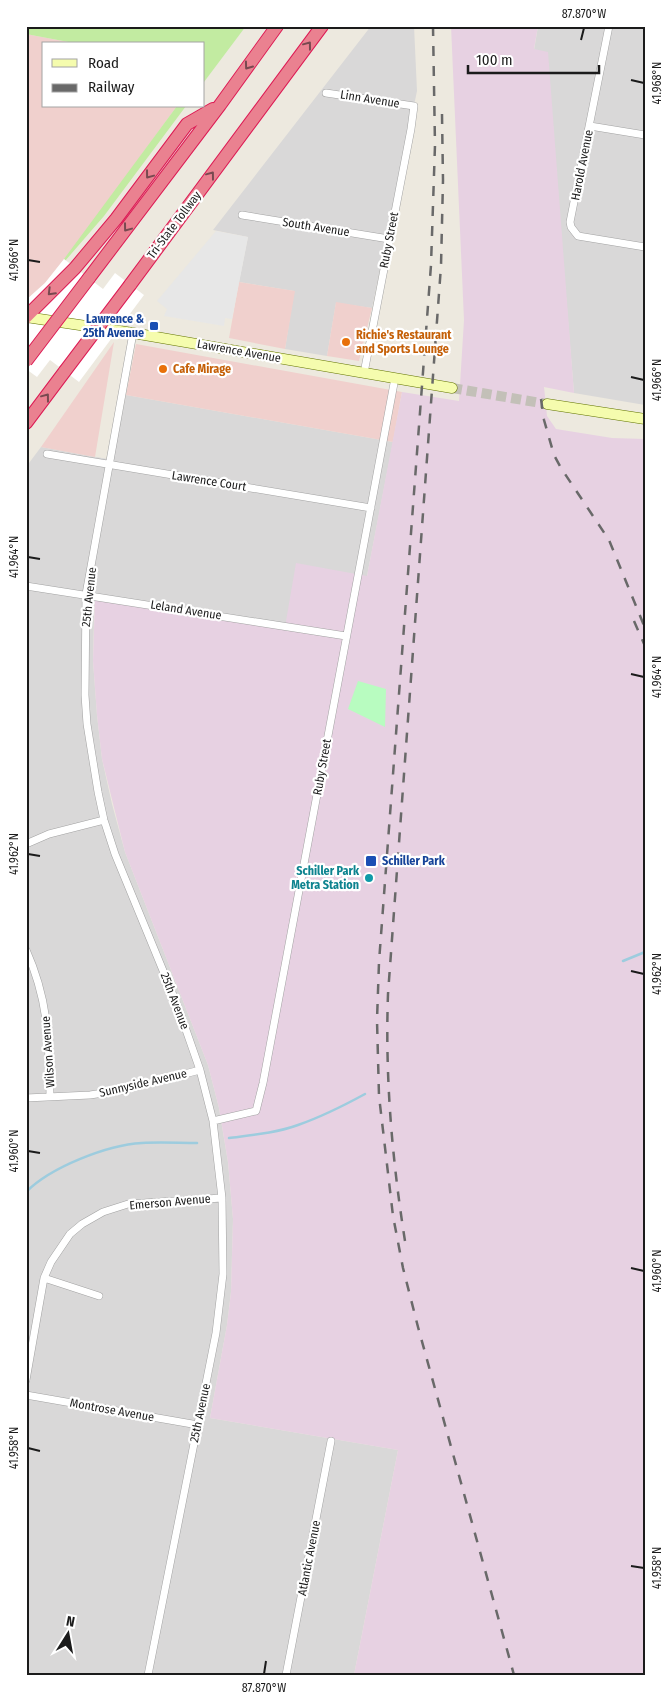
<svg xmlns="http://www.w3.org/2000/svg" width="671" height="1701" font-family="'Fira Sans Condensed',sans-serif">
<rect width="100%" height="100%" fill="#ede9df"/>
<path fill="#d9d8d8" d="M371,26H414L417,91L372,308L336,303L327,356L285,349L294,291L239,282L248,237L213,230Z
M538,26H645V405L574,393L555,164L534,50Z
M126,395L393,442L367,576L285,628L95,598L94,619L93,661L97,715L102,759L112,804L125,852L208,1065L219,1108L228,1162L233,1219L231,1292L227,1325L210,1418L398,1450L354,1675H26V467L41,447L113,460Z"/>
<path fill="#f0d0cd" d="M26,34L79,44H44V106H177L78,242L45,283L26,300Z
M239,282L295,291L285,349L229,338Z
M336,302L372,308L359,361L327,356Z
M114,342L95,457L41,447Z
M136,344L402,392L393,442L126,395Z"/>
<path fill="#e7d1e2" d="M451,26H538L534,49L548,52L574,393L544,387L547,416L556,429L612,438L645,439V1675H354L398,1450L210,1418L227,1325L231,1292L233,1219L228,1162L219,1108L208,1065L125,852L102,759L97,715L93,661L95,598L285,627L296,563L367,576L402,392L459,401L464,320Z"/>
<path fill="#c2eba1" d="M26,26H246L204,82V44H79L26,34Z
M177,106H186L104,216L65,261L64,259Z"/>
<path fill="#b8fcc0" d="M358,681L386,689L385,727L348,709Z"/>
<path fill="#e7e7e7" d="M216,231L248,237L232,319L225,318L224,326L164,316L167,309L157,301Z"/>
<path fill="#fff" d="M64,259L103,289L115,273L144,295L79,382L50,360L37,377L26,369V300L45,283Z"/>
<g fill="none" stroke-linecap="round" stroke-linejoin="round">
<path stroke="#9dccde" stroke-width="2.5" d="M623,961L645,952
M229,1138C252,1135 276,1133 298,1125C321,1117 343,1106 365,1094
M26,1192C51,1167 107,1145 142,1143C160,1142 179,1143 197,1143"/>
<path stroke="#c3c0b8" stroke-width="10" stroke-dasharray="10 5" stroke-linecap="butt" d="M452,388L547,404"/>
<defs>
<path id="minor" d="M609,26L570,222L571,227L578,236L645,247
M326,93L414,106L411,129L364,373
M590,126L645,135
M242,215L389,239
M133,333L86,594L85,695L87,724L98,792L104,820L115,854L178,1007L200,1070L213,1121L222,1198L223,1274L216,1333L148,1675
M47,454L371,508
M26,586L346,636
M26,844L49,834L104,820
M26,950C49,1001 49,1042 50,1097
M26,1098L90,1095L123,1090L200,1070
M213,1121L256,1111L263,1083L395,378
M44,1278L99,1296
M26,1380L44,1278L51,1262L70,1234L82,1224L103,1212L128,1204L222,1198
M26,1395L198,1425
M286,1675L331,1441"/>
<path id="secondary" d="M26,317L133,333L452,388
M547,404L645,419"/>
<path id="motorway" d="M89,278L220,105L277,26
M130,285L322,26
M26,317L75,268L116,219L187,124L213,109
M26,423L65,371"/>
</defs>
<use href="#minor" stroke="#a2a2a2" stroke-width="8"/>
<use href="#secondary" stroke="#617300" stroke-width="11"/>
<use href="#motorway" stroke="#dd1a54" stroke-width="14"/>
<use href="#minor" stroke="#fff" stroke-width="7"/>
<use href="#secondary" stroke="#f5fcae" stroke-width="10"/>
<use href="#motorway" stroke="#ea8190" stroke-width="12"/>
<path stroke="#696969" stroke-width="2.5" stroke-dasharray="10 10" stroke-linecap="butt" d="M433,26L435,145L431,265L379,962L377,1020L379,1096L393,1216L403,1268L418,1327L514,1675
M541,399L544,420L554,455L561,468L609,540L645,628
M634,621L645,646
M405,1241C392,1159 385,1077 388,994L441,266L443,180L442,114"/>
<defs>
<path id="motorway-bridge" d="M26,361L89,278
M65,371L130,285"/>
</defs>
<use href="#motorway-bridge" stroke="#dd1a54" stroke-width="14" stroke-linecap="butt"/>
<use href="#motorway-bridge" stroke="#ea8190" stroke-width="12"/>
</g>
<defs><path id="oneway-chevron" d="M-2-3.5L2.5 0L-2 3.5" fill="none" stroke-width="1.6" stroke-linecap="round" stroke-linejoin="round" transform="scale(1.25)"/></defs>
<g stroke="#784950">
<use href="#oneway-chevron" transform="translate(308 45) rotate(-53)"/>
<use href="#oneway-chevron" transform="translate(248 66) rotate(126)"/>
<use href="#oneway-chevron" transform="translate(149 175) rotate(127)"/>
<use href="#oneway-chevron" transform="translate(211 175) rotate(-53)"/>
<use href="#oneway-chevron" transform="translate(127 228) rotate(127)"/>
<use href="#oneway-chevron" transform="translate(51 292) rotate(135)"/>
<use href="#oneway-chevron" transform="translate(46 397) rotate(-53)"/>
</g>
<path fill="none" stroke="#1b1b1b" stroke-width="2" d="M581,40L584,28M631,80L644,83M28,260L40,262M631,377L644,380M28,557L40,559M631,674L644,677M28,854L40,856M631,971L644,974M28,1151L40,1153M631,1268L644,1271M28,1448L40,1451M631,1566L644,1568M264,1674L266,1661"/>
<g fill="#1a4fb4" stroke="#fff" stroke-width="2">
<rect x="149" y="321" width="10" height="10" rx="2.5"/>
<rect x="365" y="855" width="12" height="12" rx="2.5"/>
</g>
<g fill="#e8710a" stroke="#fff" stroke-width="2">
<circle cx="346" cy="342" r="5"/>
<circle cx="163" cy="369" r="5"/>
</g>
<circle fill="#0f9aa8" stroke="#fff" stroke-width="2" cx="369" cy="878" r="5"/>
<g text-anchor="middle" stroke-width="4.5" stroke-linejoin="round" paint-order="stroke">
<g font-size="12" fill="#1b1b1b" stroke="#fff">
<text transform="translate(370 99) rotate(9)" y="4">Linn Avenue</text>
<text transform="translate(582 165) rotate(-79)" y="4">Harold Avenue</text>
<text transform="translate(174 225) rotate(-53)" y="4">Tri-State Tollway</text>
<text transform="translate(316 227) rotate(9)" y="4">South Avenue</text>
<text transform="translate(389 240) rotate(-79)" y="4">Ruby Street</text>
<text transform="translate(239 351) rotate(10)" y="4">Lawrence Avenue</text>
<text transform="translate(209 481) rotate(9)" y="4">Lawrence Court</text>
<text transform="translate(89 597) rotate(-84)" y="4">25th Avenue</text>
<text transform="translate(186 610) rotate(9)" y="4">Leland Avenue</text>
<text transform="translate(322 767) rotate(-80)" y="4">Ruby Street</text>
<text transform="translate(175 1001) rotate(69)" y="4">25th Avenue</text>
<text transform="translate(48 1052) rotate(-94)" y="4">Wilson Avenue</text>
<text transform="translate(143 1083) rotate(-13)" y="4">Sunnyside Avenue</text>
<text transform="translate(170 1202) rotate(-5)" y="4">Emerson Avenue</text>
<text transform="translate(112 1410) rotate(10)" y="4">Montrose Avenue</text>
<text transform="translate(200 1413) rotate(-78)" y="4">25th Avenue</text>
<text transform="translate(309 1558) rotate(-79)" y="4">Atlantic Avenue</text>
</g>
<g font-size="12" font-weight="bold" fill="#164399" stroke="#fff" text-anchor="end">
<text x="144" y="323">Lawrence &amp;<tspan x="144" dy="14">25th Avenue</tspan></text>
<text x="382" y="865" text-anchor="start">Schiller Park</text>
</g>
<g font-size="12" font-weight="bold" fill="#c56008" stroke="#fff" text-anchor="start">
<text x="356" y="339">Richie's Restaurant<tspan x="356" dy="14">and Sports Lounge</tspan></text>
<text x="173" y="373">Cafe Mirage</text>
</g>
<g font-size="12" font-weight="bold" fill="#0d838f" stroke="#fff" text-anchor="end">
<text x="359" y="875">Schiller Park<tspan x="359" dy="14">Metra Station</tspan></text>
</g>
</g>
<rect width="671" height="1701" fill="none" stroke="#ffffff" stroke-width="55"/>
<rect x="42" y="42" width="162" height="65" fill="#ffffff" stroke="#a4a4a4"/>
<rect x="52" y="59" width="25" height="8" fill="#f5fcae" stroke="#a4a4a4"/>
<text x="88" y="68" font-size="15" fill="#1b1b1b">Road</text>
<rect x="52" y="84" width="25" height="8" fill="#696969" stroke="#a4a4a4"/>
<text x="88" y="92" font-size="15" fill="#1b1b1b">Railway</text>
<g transform="translate(68 1634) rotate(11)" stroke="#ffffff" stroke-width="4" paint-order="stroke">
<path d="M0-4L9 19L0 12L-9 19Z" fill="#1b1b1b"/>
<text y="-8" font-size="14" font-weight="bold" text-anchor="middle" fill="#1b1b1b">N</text>
</g>
<path d="M468 65v8h131v-8" fill="none" stroke="#1b1b1b" stroke-width="2.5"/>
<text x="476" y="65" font-size="15" fill="#1b1b1b" stroke="#ffffff" stroke-width="4" paint-order="stroke">100 m</text>
<rect x="28" y="28" width="616" height="1646" fill="none" stroke="#1b1b1b" stroke-width="2"/>
<g font-size="12" text-anchor="middle" fill="#1b1b1b">
<text x="584" y="18">87.870°W</text>
<text transform="translate(657 83) rotate(-90)" y="4">41.968°N</text>
<text transform="translate(14 260) rotate(-90)" y="4">41.966°N</text>
<text transform="translate(657 380) rotate(-90)" y="4">41.966°N</text>
<text transform="translate(14 557) rotate(-90)" y="4">41.964°N</text>
<text transform="translate(657 677) rotate(-90)" y="4">41.964°N</text>
<text transform="translate(14 854) rotate(-90)" y="4">41.962°N</text>
<text transform="translate(657 974) rotate(-90)" y="4">41.962°N</text>
<text transform="translate(14 1151) rotate(-90)" y="4">41.960°N</text>
<text transform="translate(657 1271) rotate(-90)" y="4">41.960°N</text>
<text transform="translate(14 1448) rotate(-90)" y="4">41.958°N</text>
<text transform="translate(657 1568) rotate(-90)" y="4">41.958°N</text>
<text x="264" y="1692">87.870°W</text>
</g>
</svg>
